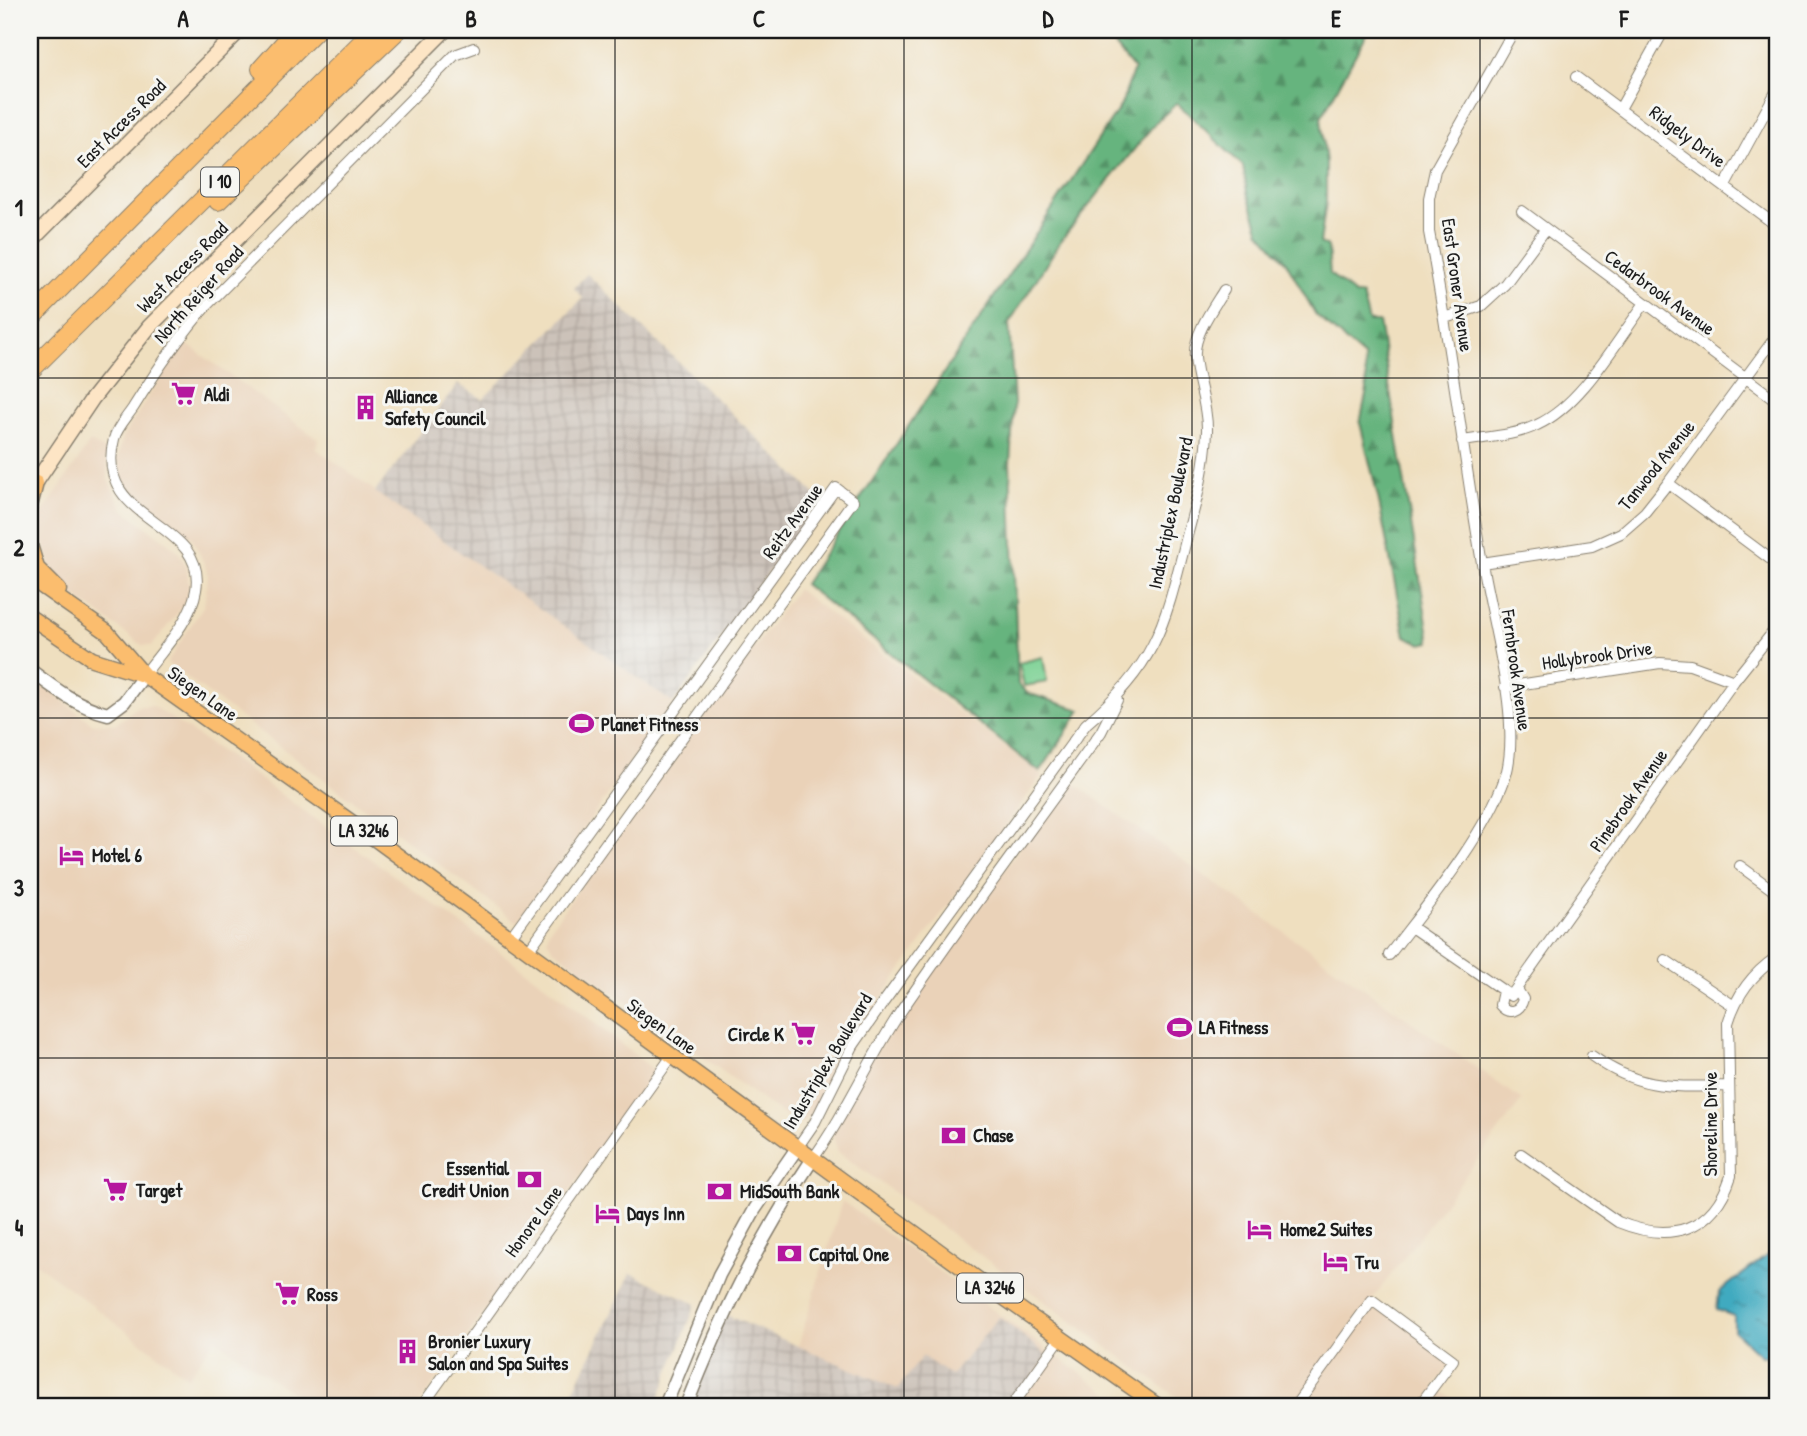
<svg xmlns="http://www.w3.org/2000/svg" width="1807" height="1436" font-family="'Patrick Hand',sans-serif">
<defs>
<pattern id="industrial-grid" width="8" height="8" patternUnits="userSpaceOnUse" patternTransform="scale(1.75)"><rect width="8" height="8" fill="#ccc2b9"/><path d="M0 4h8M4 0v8" fill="none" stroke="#afa69e"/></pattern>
<pattern id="forest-firs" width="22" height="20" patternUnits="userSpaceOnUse" patternTransform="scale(1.75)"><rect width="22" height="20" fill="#66b47e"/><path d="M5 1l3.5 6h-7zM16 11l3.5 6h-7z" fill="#539266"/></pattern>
<pattern id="water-ripples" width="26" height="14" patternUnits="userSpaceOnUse" patternTransform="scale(1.75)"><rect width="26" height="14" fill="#40aac0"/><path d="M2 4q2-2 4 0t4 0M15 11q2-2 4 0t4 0" fill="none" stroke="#358a9b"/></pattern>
</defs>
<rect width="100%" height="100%" fill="#f6f6f2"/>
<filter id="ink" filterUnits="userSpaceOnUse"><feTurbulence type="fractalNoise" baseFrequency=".0143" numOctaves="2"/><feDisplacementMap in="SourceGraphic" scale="14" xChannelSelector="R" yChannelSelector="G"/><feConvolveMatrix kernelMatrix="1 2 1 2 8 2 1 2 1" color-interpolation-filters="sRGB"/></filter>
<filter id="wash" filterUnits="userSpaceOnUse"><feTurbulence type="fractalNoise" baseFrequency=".00686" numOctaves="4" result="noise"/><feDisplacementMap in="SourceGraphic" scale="28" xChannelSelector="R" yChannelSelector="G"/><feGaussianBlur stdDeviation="1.57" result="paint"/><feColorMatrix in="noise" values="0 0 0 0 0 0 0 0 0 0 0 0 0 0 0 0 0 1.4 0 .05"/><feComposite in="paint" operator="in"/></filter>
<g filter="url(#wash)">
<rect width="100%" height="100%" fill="#efdfbf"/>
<path fill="#ead2b8" d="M184,342L319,440L315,448L673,703L517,922L167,663L204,605L208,576L205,565L192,538L132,492L124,482L117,461L123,436Z
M90,442L107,451L108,480L123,509L177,550L187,567L189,588L184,605L152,646L142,645L66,590L53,571L36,523Z
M797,589L1042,775L856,1033L819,1107L801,1123L793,1122L553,949L547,939L549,930Z
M30,675L93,724H116L138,706H153L232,759L554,991L655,1071L418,1406H311L215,1339L188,1377L30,1259Z
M1068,779L1522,1100L1372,1300L1453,1360L1434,1386L1464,1406H1189L838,1152L832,1133L868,1064Z
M842,1201L1126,1406H780Z"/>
<path fill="url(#industrial-grid)" d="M587,274L821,500L673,703L375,492L458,384L483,399L583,298L574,288Z
M631,1273L696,1304L656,1406H566Z
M724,1314L898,1389L922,1356L951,1376L999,1317L1048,1356L1011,1406H689Z"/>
<path fill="url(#forest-firs)" stroke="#41684d" stroke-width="2" d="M1112,30H1369L1321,118L1326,163V202L1320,243L1328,247L1330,274L1355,295H1362L1369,322H1379L1430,642L1422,644L1405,636L1378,497L1360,423L1367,390L1364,357L1316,315L1286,262L1260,232L1247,192L1243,166L1177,103L1156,122L1062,239L1009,323L1014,404L1010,463L1018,684L1027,693L1081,710L1040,772L804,584L1121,105L1134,69L1112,43Z"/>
<path fill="#7ed295" stroke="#4d7758" stroke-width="2" d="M1043,657L1047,682L1024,686L1019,663Z"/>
<path fill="url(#water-ripples)" stroke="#2e636e" stroke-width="2" d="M1777,1248V1356H1761L1734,1331V1316L1717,1310L1719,1292Z"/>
</g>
<g filter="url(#ink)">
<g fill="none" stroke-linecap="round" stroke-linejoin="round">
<defs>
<path id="minor" d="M1576,77L1777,226
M1621,107L1664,30
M1725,186L1777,90
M1522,211L1777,401
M1445,318L1481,306L1505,284L1545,230
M1462,441C1487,437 1515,436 1537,425C1581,405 1616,342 1645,303
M1668,483L1777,564
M1482,563L1592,546L1621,533L1645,512L1668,483L1777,335
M144,675C163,649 191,621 196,590C208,519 92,524 114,439C116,429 127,417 133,408C156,371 179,337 207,305L455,55L474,48
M1505,687L1660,663L1690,665L1734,681
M1740,866L1777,893
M1411,927L1511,996L1734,681L1777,627
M510,938L836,488L853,501L528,951
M1389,955C1427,905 1484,837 1505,778C1523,724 1491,620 1482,563C1463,453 1450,342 1429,232V198L1435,170L1514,30
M1665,960L1734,1006
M1503,991L1500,1005C1508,1015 1520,1012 1523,999L1517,989
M1592,1056C1639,1090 1672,1087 1728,1086
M797,1148L815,1122L853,1046L883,1003L1086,724C1158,663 1165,623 1187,536C1196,502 1206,466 1207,431C1208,406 1197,382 1195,357C1193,335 1213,308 1224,290
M1521,1154L1618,1222C1670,1243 1713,1232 1731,1176L1728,1023C1737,994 1752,974 1777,957
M812,1160C846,1114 868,1061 899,1014C964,918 1034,826 1101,732L1117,700
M422,1406L672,1056
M1012,1406L1061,1337
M1295,1406L1372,1300L1453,1360L1419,1406"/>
<path id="tertiary" d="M30,670C55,689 77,706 108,714L124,702L144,675
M665,1406L719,1275L755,1209L797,1148
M686,1406C722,1315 758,1241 812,1160"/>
<path id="secondary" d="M30,242L240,30
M30,491L92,399L149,327L445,30"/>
<path id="primary" d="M30,506L36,483
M30,545L37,568L59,590
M30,578L107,632L144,675L371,836L983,1283L1158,1406
M30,617L92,659L143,675"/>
<path id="motorway" d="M261,69L296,30
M218,201L398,30
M30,319L316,30
M30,371L374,30"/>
</defs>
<use href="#minor" stroke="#867e6e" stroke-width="12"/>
<use href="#tertiary" stroke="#867e6e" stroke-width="15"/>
<use href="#secondary" stroke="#867e6e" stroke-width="17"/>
<use href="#primary" stroke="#867e6e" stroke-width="17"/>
<use href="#motorway" stroke="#867e6e" stroke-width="20"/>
<use href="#minor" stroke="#fff" stroke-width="10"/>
<use href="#tertiary" stroke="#fff" stroke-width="12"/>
<use href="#secondary" stroke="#fde5c5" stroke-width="14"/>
<use href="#primary" stroke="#fbbd6e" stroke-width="14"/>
<use href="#motorway" stroke="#fbbd6e" stroke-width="18"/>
</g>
</g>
<path fill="none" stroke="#1c1c1c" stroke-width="2" stroke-opacity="0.55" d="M327,30V1406M615,30V1406M904,30V1406M1192,30V1406M1480,30V1406M30,378H1777M30,718H1777M30,1058H1777"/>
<defs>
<symbol id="supermarket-bare" viewBox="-9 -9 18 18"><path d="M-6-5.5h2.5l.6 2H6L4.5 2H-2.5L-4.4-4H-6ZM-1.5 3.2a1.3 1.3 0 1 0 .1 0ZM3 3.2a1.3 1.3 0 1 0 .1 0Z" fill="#b5179e" stroke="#f6f6f2" stroke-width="2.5" paint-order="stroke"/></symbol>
<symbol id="building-bare" viewBox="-9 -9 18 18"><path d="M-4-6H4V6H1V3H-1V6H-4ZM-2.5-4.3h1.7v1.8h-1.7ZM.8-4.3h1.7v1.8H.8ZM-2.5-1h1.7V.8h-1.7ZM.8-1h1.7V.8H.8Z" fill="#b5179e" stroke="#f6f6f2" stroke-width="2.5" paint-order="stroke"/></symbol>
<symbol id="stadium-bare" viewBox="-9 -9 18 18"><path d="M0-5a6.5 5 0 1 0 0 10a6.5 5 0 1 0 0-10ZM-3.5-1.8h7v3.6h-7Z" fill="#b5179e" stroke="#f6f6f2" stroke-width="2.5" paint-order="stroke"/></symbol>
<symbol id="hotel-bare" viewBox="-9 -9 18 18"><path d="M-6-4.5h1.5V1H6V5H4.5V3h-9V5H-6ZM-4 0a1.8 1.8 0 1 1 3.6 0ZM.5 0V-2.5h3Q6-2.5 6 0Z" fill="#b5179e" stroke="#f6f6f2" stroke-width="2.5" paint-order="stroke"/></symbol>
<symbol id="bank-bare" viewBox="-9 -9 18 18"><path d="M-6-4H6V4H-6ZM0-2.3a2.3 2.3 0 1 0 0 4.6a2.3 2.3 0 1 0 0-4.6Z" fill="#b5179e" stroke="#f6f6f2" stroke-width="2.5" paint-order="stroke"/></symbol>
</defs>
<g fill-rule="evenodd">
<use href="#supermarket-bare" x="166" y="376" width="35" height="35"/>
<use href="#building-bare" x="348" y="390" width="35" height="35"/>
<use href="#stadium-bare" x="564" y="706" width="35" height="35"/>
<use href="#hotel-bare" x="54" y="838" width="35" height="35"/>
<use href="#stadium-bare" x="1162" y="1010" width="35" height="35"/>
<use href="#supermarket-bare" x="786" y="1016" width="35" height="35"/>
<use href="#bank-bare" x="936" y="1118" width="35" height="35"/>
<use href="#bank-bare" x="512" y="1162" width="35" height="35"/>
<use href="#supermarket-bare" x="98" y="1172" width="35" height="35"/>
<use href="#bank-bare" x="702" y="1174" width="35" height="35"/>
<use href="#hotel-bare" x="590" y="1196" width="35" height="35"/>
<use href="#hotel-bare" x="1242" y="1212" width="35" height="35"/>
<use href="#bank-bare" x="772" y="1236" width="35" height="35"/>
<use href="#hotel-bare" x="1318" y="1244" width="35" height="35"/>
<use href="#supermarket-bare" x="270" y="1276" width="35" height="35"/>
<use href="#building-bare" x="390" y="1334" width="35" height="35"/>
</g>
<g text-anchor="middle" stroke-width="6" stroke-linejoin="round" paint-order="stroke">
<g fill="#f6f6f2" stroke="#5d5d5c" stroke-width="2">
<rect x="201" y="167.5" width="38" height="29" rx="5"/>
<rect x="331" y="816.5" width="66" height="29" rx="5"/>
<rect x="957" y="1273.5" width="66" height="29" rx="5"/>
</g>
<g font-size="18" font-weight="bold" fill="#1c1c1c">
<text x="220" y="188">I 10</text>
<text x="364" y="837">LA 3246</text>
<text x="990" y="1294">LA 3246</text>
</g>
<g font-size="19" fill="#1c1c1c" stroke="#f6f6f2">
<text transform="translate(121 123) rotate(-45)" y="7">East Access Road</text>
<text transform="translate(1688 136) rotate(37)" y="7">Ridgely Drive</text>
<text transform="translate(182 267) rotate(-45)" y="7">West Access Road</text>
<text transform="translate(1458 285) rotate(82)" y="7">East Groner Avenue</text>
<text transform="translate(1660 292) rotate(36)" y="7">Cedarbrook Avenue</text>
<text transform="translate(198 294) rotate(-48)" y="7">North Reiger Road</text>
<text transform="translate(1656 465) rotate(-51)" y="7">Tanwood Avenue</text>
<text transform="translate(1170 513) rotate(-78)" y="7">Industriplex Boulevard</text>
<text transform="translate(792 521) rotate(-54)" y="7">Reitz Avenue</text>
<text transform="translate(1597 655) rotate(-8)" y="7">Hollybrook Drive</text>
<text transform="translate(1517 670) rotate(82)" y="7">Fernbrook Avenue</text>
<text transform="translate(203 693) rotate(35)" y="7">Siegen Lane</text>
<text transform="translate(1628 800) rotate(-55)" y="7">Pinebrook Avenue</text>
<text transform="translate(662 1026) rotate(36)" y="7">Siegen Lane</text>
<text transform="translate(827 1061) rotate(-59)" y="7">Industriplex Boulevard</text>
<text transform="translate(1710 1124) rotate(-90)" y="7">Shoreline Drive</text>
<text transform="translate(533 1221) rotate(-54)" y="7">Honore Lane</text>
</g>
<g font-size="19" font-weight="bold" fill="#1c1c1c" stroke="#f6f6f2" text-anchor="start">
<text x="204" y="401">Aldi</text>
<text x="385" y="403">Alliance<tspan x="385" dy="22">Safety Council</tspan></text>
<text x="601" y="731">Planet Fitness</text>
<text x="92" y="862">Motel 6</text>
<text x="1199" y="1034">LA Fitness</text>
<text x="784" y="1041" text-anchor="end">Circle K</text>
<text x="973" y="1142">Chase</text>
<text x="509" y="1175" text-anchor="end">Essential<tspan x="509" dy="22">Credit Union</tspan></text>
<text x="136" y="1197">Target</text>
<text x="740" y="1198">MidSouth Bank</text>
<text x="627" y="1220">Days Inn</text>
<text x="1280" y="1236">Home2 Suites</text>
<text x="809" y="1261">Capital One</text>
<text x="1355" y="1269">Tru</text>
<text x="307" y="1301">Ross</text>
<text x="428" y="1348">Bronier Luxury<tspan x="428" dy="22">Salon and Spa Suites</tspan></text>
</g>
</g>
<rect width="1807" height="1436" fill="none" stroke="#f6f6f2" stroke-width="77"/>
<rect x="38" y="38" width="1731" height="1360" fill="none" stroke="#1c1c1c" stroke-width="2.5"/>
<g font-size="23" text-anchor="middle" font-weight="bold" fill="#1c1c1c">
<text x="183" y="27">A</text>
<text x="471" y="27">B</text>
<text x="759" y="27">C</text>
<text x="1048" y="27">D</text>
<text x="1336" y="27">E</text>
<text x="1624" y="27">F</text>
<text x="19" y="216">1</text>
<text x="19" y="556">2</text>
<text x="19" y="896">3</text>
<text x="19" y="1236">4</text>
</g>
</svg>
